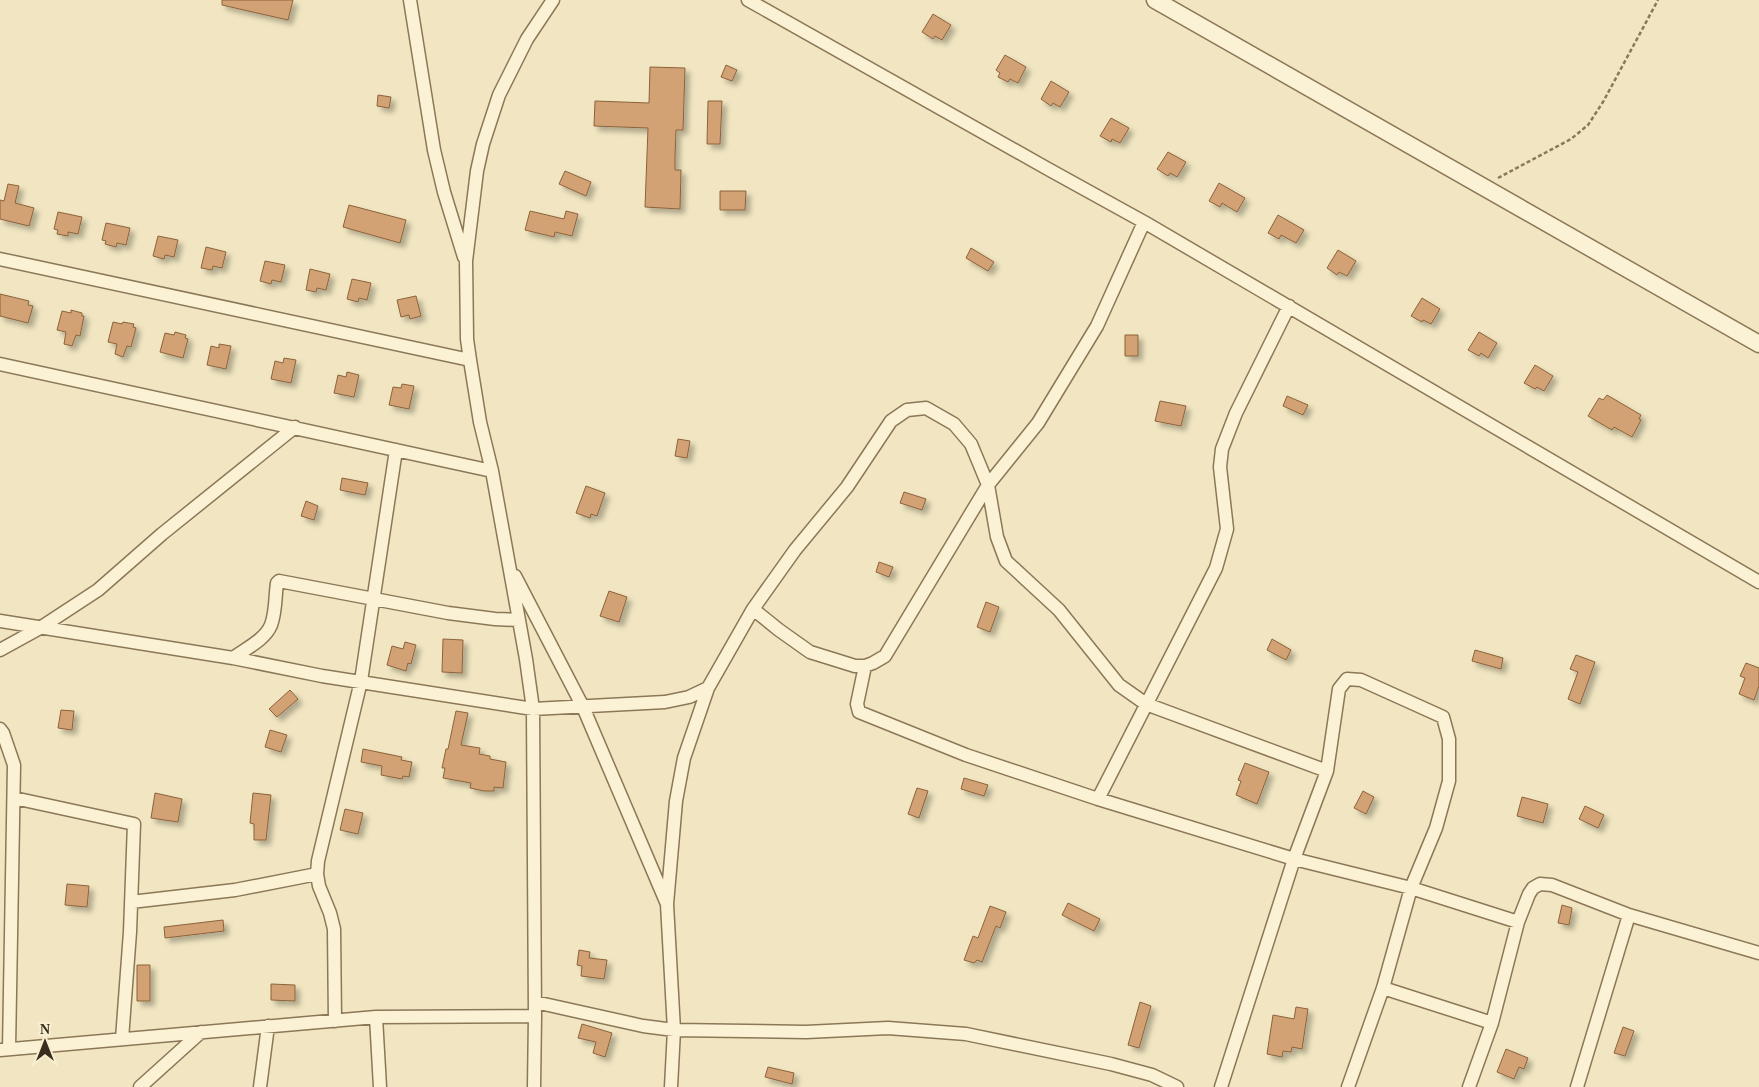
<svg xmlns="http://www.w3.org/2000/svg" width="1759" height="1087" font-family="'Times New Roman',serif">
<defs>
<filter id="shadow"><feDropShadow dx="4.5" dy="4.5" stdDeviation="2.5" flood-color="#0004"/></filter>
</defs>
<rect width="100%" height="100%" fill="#f1e6c1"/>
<path fill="#d2a274" stroke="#8c623b" filter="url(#shadow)" d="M222,0H293L288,20L222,5Z
M933,14L951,25L942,40L935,36L933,39L922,32Z
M1005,55L1026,67L1018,83L1010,79L1008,82L998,77L1000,73L996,70Z
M726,65L737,70L732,81L721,77Z
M650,67L685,68L683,130H676L675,157V170H681L680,209L645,207L648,128L594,126L595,101L649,103Z
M1051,81L1069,92L1060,107L1053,103L1051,106L1041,99Z
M378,95L391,97L389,108L377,106Z
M708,101H722L720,144H707Z
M1111,118L1129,128L1120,143L1112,139L1111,142L1100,136Z
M1168,152L1186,162L1177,177L1170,173L1168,176L1157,169Z
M565,171L591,182L586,196L559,184Z
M1219,183L1245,198L1237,212L1222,203L1220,207L1209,201Z
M8,184L19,186L15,203L34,208L29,226L0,219V200L4,201Z
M720,191H746L745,210H720Z
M349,205L406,220L400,243L343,227Z
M530,211L564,219L566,211L578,214L572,236L555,232L554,237L525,230Z
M58,212L82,217L78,234L68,232V236L57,234L58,230L54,229Z
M1278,215L1304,230L1296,243L1281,235L1279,239L1268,233Z
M106,223L130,228L126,245L117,243L116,247L105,244L106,241L102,240Z
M158,236L178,240L174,257L165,255L164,259L153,256Z
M206,247L226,252L222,268L213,266L212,270L201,268Z
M971,248L994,262L988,271L966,258Z
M1338,250L1356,261L1347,276L1339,272L1337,275L1327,268Z
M265,261L285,265L281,282L272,280L271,284L260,281Z
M310,269L330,274L326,290L317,288L316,292L306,290Z
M352,279L371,283L367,300L359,298L358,302L347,299Z
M0,294L29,301L28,305L33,306L28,323L0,316Z
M416,296L421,316L410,319L409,315L401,317L397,300Z
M1422,298L1440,309L1431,324L1423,320L1422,322L1411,316Z
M71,310L82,313V316H84L80,336L76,335L72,346L64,344L66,332L57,330L62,311L71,313Z
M113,322L122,324L123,322L134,324L133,327L136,328L131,347L127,346L123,357L115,354L117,344L108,342Z
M175,332L186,335L185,338L188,339L183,358L160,352L165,333L174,335Z
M1479,332L1497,343L1488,358L1481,353L1479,356L1468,350Z
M1125,335H1138V356H1125Z
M219,344L231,346L226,369L207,365L211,346L219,348Z
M284,358L296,360L291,383L271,379L275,361L283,363Z
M1535,365L1553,376L1544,391L1537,387L1535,389L1524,383Z
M347,372L359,375L354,397L334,393L338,375L346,377Z
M402,384L414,386L409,409L389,405L393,387L401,388Z
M1607,395L1641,415L1639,419L1641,420L1632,437L1614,427L1612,430L1588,416L1599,398L1603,400Z
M1287,396L1308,405L1303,415L1283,406Z
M1160,401L1186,406L1181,426L1155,421Z
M678,439L690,441L687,458L675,456Z
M342,478L368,483L365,495L340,490Z
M586,486L605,493L597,516L591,514L590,518L576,513Z
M904,492L926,499L922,510L900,503Z
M306,501L318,506L314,520L301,516Z
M879,562L893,567L889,577L876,572Z
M609,591L627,597L619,622L600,616Z
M986,602L999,607L990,632L977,627Z
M443,639L463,640L462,673L442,672Z
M1272,639L1291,650L1286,660L1267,650Z
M405,642L416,645L411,664L408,663L406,671L387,665L392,646L403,649Z
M1475,650L1503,658L1501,669L1472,661Z
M1576,655L1595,662L1580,704L1568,699L1578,672L1570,669Z
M1746,663L1759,668V686L1754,700L1739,694L1745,678L1740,676Z
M290,690L298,699L277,717L269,709Z
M61,710L74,711L72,730L58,728Z
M456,711L468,713L461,745L480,748L479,754L490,756V759L506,762L503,788L494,787V791H484L470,788L471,783L443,778L445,768H442L446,749H448Z
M270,730L287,735L281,752L265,747Z
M363,749L402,757L401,760L412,762L409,777L403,776L402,779L381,775L382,766L361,762Z
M1245,763L1269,772L1257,804L1236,795L1241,781L1238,780Z
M964,778L988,785L984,796L961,789Z
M917,788L928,791L919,818L908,814Z
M1363,791L1374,797L1366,814L1354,808Z
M155,793L182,799L178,822L151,818Z
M253,793L271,795L266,840H254V824L250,823Z
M1522,797L1548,804L1543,823L1517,816Z
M1585,806L1604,815L1598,828L1579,819Z
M345,809L363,813L358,834L340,830Z
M67,884L89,886L87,907L65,905Z
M1068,903L1100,919L1094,931L1062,915Z
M1562,905L1572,908L1569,925L1558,923Z
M990,906L1006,912L1000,928L996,926L982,962L977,960L974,963L964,960L973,936L978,938Z
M223,920L224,931L165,938L164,927Z
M579,950L590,952L589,958L607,960L604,979L581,976L582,966L577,965Z
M137,965H150V1001H137Z
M271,984L295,985V1001L271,1000Z
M1140,1002L1151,1006L1139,1048L1128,1045Z
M1296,1007L1308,1009L1302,1049L1292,1047L1291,1052L1283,1051L1282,1057L1267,1054L1273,1015L1294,1019Z
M582,1024L612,1033L605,1057L593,1053L596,1042L578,1038Z
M1623,1027L1634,1031L1625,1056L1614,1053Z
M1506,1049L1528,1058L1524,1069L1519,1067L1514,1079L1497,1072Z
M768,1067L794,1073L792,1084L765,1077Z"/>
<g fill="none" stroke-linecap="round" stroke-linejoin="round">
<defs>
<path id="minor" d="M410,0L434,150L444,192L464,257
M748,0L1048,169L1144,222L1759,582
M0,259L470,360
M0,364L492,471
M515,576L583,707L667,904L674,1030L671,1087
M753,609L779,630L810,652L855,666H865L873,663L885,656L988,485L1038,423L1097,326L1144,222
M0,621L233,658L322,676L533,709L665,702L689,697L708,688
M0,650L40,628L98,590L162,534L295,427
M233,658C245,649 265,640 271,625C276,612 275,597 277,583L279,581L448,613L495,619L519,620
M865,666L857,704L859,712L966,755L1098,799L1294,859L1411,888L1518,922
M0,729L3,733L14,765L9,1049
M14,798L134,824L130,932L122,1039
M1098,799L1216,568L1227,529L1220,467L1222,449L1236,413L1289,306
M131,902L235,890L317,874
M667,904L676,801L684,758L708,688L753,609L795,550L847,487L891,421L907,410L926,408L954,424L971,444L988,485L997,537L1006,561L1059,610L1119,685L1146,704L1327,771
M1383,988L1492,1023
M535,1002L643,1026L674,1030L806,1032L888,1028L966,1034L1111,1064L1152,1075L1177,1087
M376,1017L380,1087
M335,1021L334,929L330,913L319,886L317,874L318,861L361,681L396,450
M0,1050L376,1017L535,1016
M140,1087L201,1032
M260,1087L268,1026
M534,1087L535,1016L533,709L526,659L492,471L480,422L470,360L467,339L466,261L477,171L483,144L499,95L527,39L553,0
M1221,1087L1294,859L1327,771L1339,689L1347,679L1361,680L1443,717L1449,739V781L1436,828L1411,888L1383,988L1348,1087
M1469,1087L1492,1023L1518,922L1529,894L1533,888L1540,884L1552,885L1629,915L1759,953
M1577,1087L1629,915"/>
<path id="tertiary" d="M1155,0L1759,344"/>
</defs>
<use href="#minor" stroke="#8c7757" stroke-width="15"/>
<use href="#tertiary" stroke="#8c7757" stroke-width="19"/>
<path stroke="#8c7757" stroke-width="2.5" stroke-dasharray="4 2.5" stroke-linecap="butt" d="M1498,178L1571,139L1588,125L1603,102L1658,0"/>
<use href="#minor" stroke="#fbf2d5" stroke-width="12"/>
<use href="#tertiary" stroke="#fbf2d5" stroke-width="16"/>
</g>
<g transform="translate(45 1042)" stroke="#f8efd1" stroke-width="4" paint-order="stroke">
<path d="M0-4L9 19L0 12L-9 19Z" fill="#3a2d1d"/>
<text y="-8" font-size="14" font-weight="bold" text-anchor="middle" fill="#3a2d1d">N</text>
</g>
</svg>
